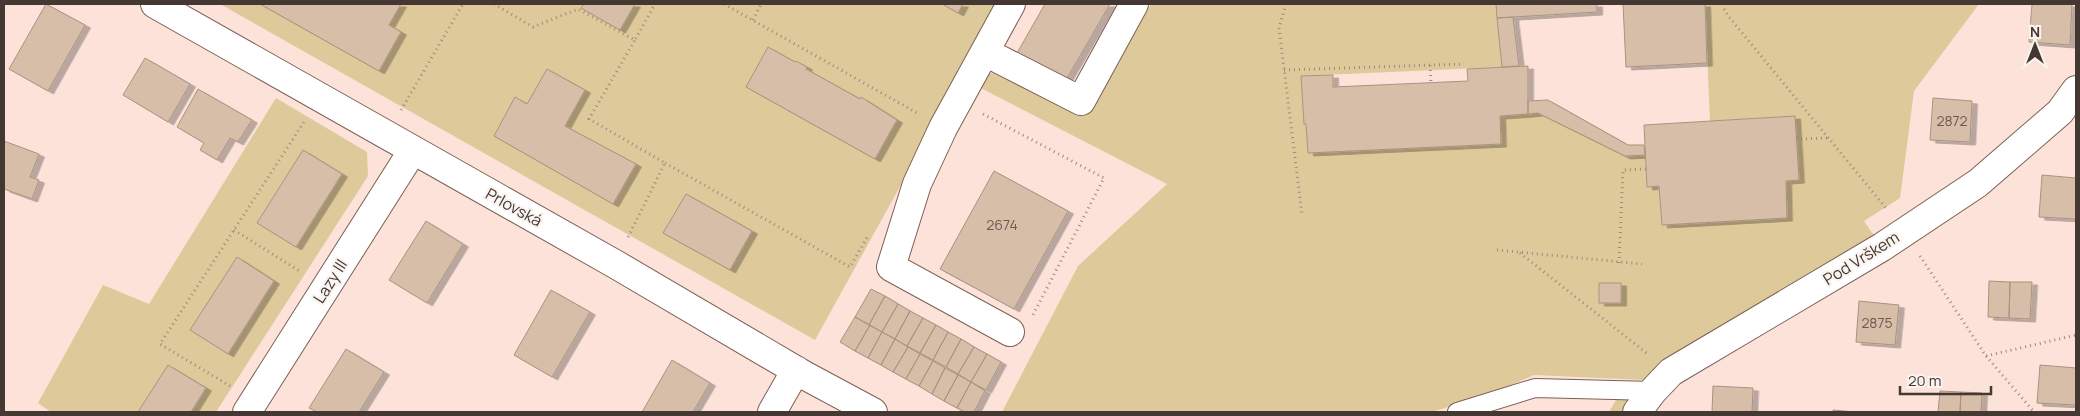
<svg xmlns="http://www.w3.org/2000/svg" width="2080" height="416" font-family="Manrope,sans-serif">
<defs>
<filter id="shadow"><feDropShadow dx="5.5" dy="3" stdDeviation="0" flood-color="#0004"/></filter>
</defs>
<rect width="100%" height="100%" fill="#fce2d8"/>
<path fill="#dec99a" d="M220,4H1001L815,340Z
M1151,4H1496L1502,67L1301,76L1304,124H1306L1308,153L1501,144L1500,116L1538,113L1625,156L1645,155L1647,187L1659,186L1662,225L1786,218V181L1799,180L1794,116L1710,121L1705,4H1979L1914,91L1900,198L1864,221L1875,237L1645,380L1534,375L1484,397L1431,412H1002L1078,266L1167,184L973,84L987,74L993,73L1062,108L1074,110L1100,95Z
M276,98L367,152L368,176L216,412H51L38,403L103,285L149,304Z
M1616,400H1630L1624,412H1609Z"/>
<path fill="#d6bea9" stroke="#a9937f" filter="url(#shadow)" d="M46,4L85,25L48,91L9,69Z
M260,4H401L389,25L401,32L379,71Z
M584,4H635L620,30L581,8Z
M942,4H963L958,13Z
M1045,4H1110L1066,80L1017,53Z
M1496,4H1597V12L1497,18Z
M1623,4H1705L1707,63L1626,67Z
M2032,4H2072L2070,45L2029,42Z
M1513,17L1519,66L1502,67L1497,18Z
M768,47L795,62L796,61L807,67L806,69L860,99L861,97L897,120L875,159L746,87Z
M145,58L190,84L168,122L123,95Z
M1528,66V114L1500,116L1501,144L1308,153L1306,124H1304L1301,76L1333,75V87L1468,81L1467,69Z
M547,69L585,90L565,126L636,164L613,204L494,136L515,97L527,104Z
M198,89L252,120L238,142L230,138L217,160L200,150L204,143L177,127Z
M1933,98L1972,101L1970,142L1930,140Z
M1548,100L1628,145H1644L1645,155L1625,156L1538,113L1528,114V101Z
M1795,116L1799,180L1786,181L1787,218L1662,225L1659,186L1647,187L1644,125Z
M4,141L39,154L30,177L39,180L32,199L4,189Z
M303,150L342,174L296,247L257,223Z
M994,171L1068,211L1014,309L940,269Z
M2042,175L2076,178V219L2039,217Z
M686,194L752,231L730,270L663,233Z
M426,221L463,244L427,303L389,280Z
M237,257L274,281L228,354L190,330Z
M1989,281L2010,282L2009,318L1988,317Z
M2010,282H2032L2030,319L2009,318Z
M1599,283H1621V303H1599Z
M871,289L885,296L869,325L855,317Z
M551,290L590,312L552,377L514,355Z
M885,296L898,304L882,332L869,325Z
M1859,301L1899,305L1895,345L1856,342Z
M898,304L910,311L895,339L882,332Z
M910,311L923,318L907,346L895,339Z
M855,317L870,325L855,351L840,342Z
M923,318L936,325L920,353L907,346Z
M870,325L882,332L868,358L855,351Z
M936,325L948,332L933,360L920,353Z
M882,332L895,339L881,365L868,358Z
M948,332L961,339L946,367L933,360Z
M895,339L908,347L893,372L881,365Z
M961,339L974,347L958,374L946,367Z
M908,347L920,354L906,379L893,372Z
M974,347L987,354L971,382L958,374Z
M346,349L384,372L359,412H317L309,408Z
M920,354L933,361L919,386L906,379Z
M987,354L1001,362L986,390L971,382Z
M672,360L710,383L693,412H642Z
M933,361L945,368L932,394L919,386Z
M168,365L206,388L191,412H138Z
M2040,365L2076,368V405L2037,403Z
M945,368L958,375L944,401L932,394Z
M958,375L971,382L957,408L944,401Z
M971,382L985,391L974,412H965L957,408Z
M1713,386L1753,388L1752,412H1712Z
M1940,391L1961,392L1960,412H1938Z
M1961,392L1982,393L1981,412H1960Z
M1833,410L1855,412H1833Z"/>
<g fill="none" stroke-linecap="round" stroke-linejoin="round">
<defs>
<path id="service" d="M1457,412L1535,388L1653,391"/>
<path id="minor" d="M155,4L615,264L804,375L873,412
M985,52L1081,101L1134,4
M1010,332L891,267L917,184L943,128L1011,4
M247,412L413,150
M772,412L796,370
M1637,412L1653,391L1671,372L1882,247L1978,183L2060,112L2076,90"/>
</defs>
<use href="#service" stroke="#7b6055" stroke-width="20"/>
<use href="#minor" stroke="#7b6055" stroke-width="30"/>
<path stroke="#9c8982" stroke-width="3" stroke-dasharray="1 4" stroke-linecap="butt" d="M494,4L533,27L578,9L635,40L655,4
M724,4L917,113
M1286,4L1279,28L1302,214
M1724,4V9L1729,17L1886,208
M753,20L761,4
M1430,65L1431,82
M1284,70L1464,64
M401,110L463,4
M983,114L1104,178L1033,315
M1796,139L1828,138
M665,163L850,267L868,236
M234,230L301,272
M628,237L665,163L589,119L635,40
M1497,250L1642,264
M1520,253L1649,355
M1920,256L1986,356L2076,335
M1619,263L1623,170L1646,169
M1986,356L2034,412
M230,386L160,344L304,122"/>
<use href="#service" stroke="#fff" stroke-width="18"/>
<use href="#minor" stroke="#fff" stroke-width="28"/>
</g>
<g text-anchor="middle" stroke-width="4.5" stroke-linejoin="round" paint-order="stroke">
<g font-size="14" fill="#695a50">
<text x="1952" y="126">2872</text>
<text x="1002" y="230">2674</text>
<text x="1877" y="328">2875</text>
</g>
<g font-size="16" fill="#453833" stroke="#faf4f1">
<text transform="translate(514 207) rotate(29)" y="6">Prlovská</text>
<text transform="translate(1861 258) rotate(-32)" y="6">Pod Vrškem</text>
<text transform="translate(330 281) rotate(-58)" y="6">Lazy III</text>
</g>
</g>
<rect width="2080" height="416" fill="none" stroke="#453833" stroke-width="10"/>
<g transform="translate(2035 45)" stroke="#faf4f1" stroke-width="4" paint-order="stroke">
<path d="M0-4L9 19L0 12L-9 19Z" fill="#453833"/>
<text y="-8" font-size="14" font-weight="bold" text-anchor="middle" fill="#453833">N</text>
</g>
<path d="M1900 386v8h91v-8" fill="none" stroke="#453833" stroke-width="2.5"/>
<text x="1908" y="386" font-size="15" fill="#453833" stroke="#faf4f1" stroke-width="4" paint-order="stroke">20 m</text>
</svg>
